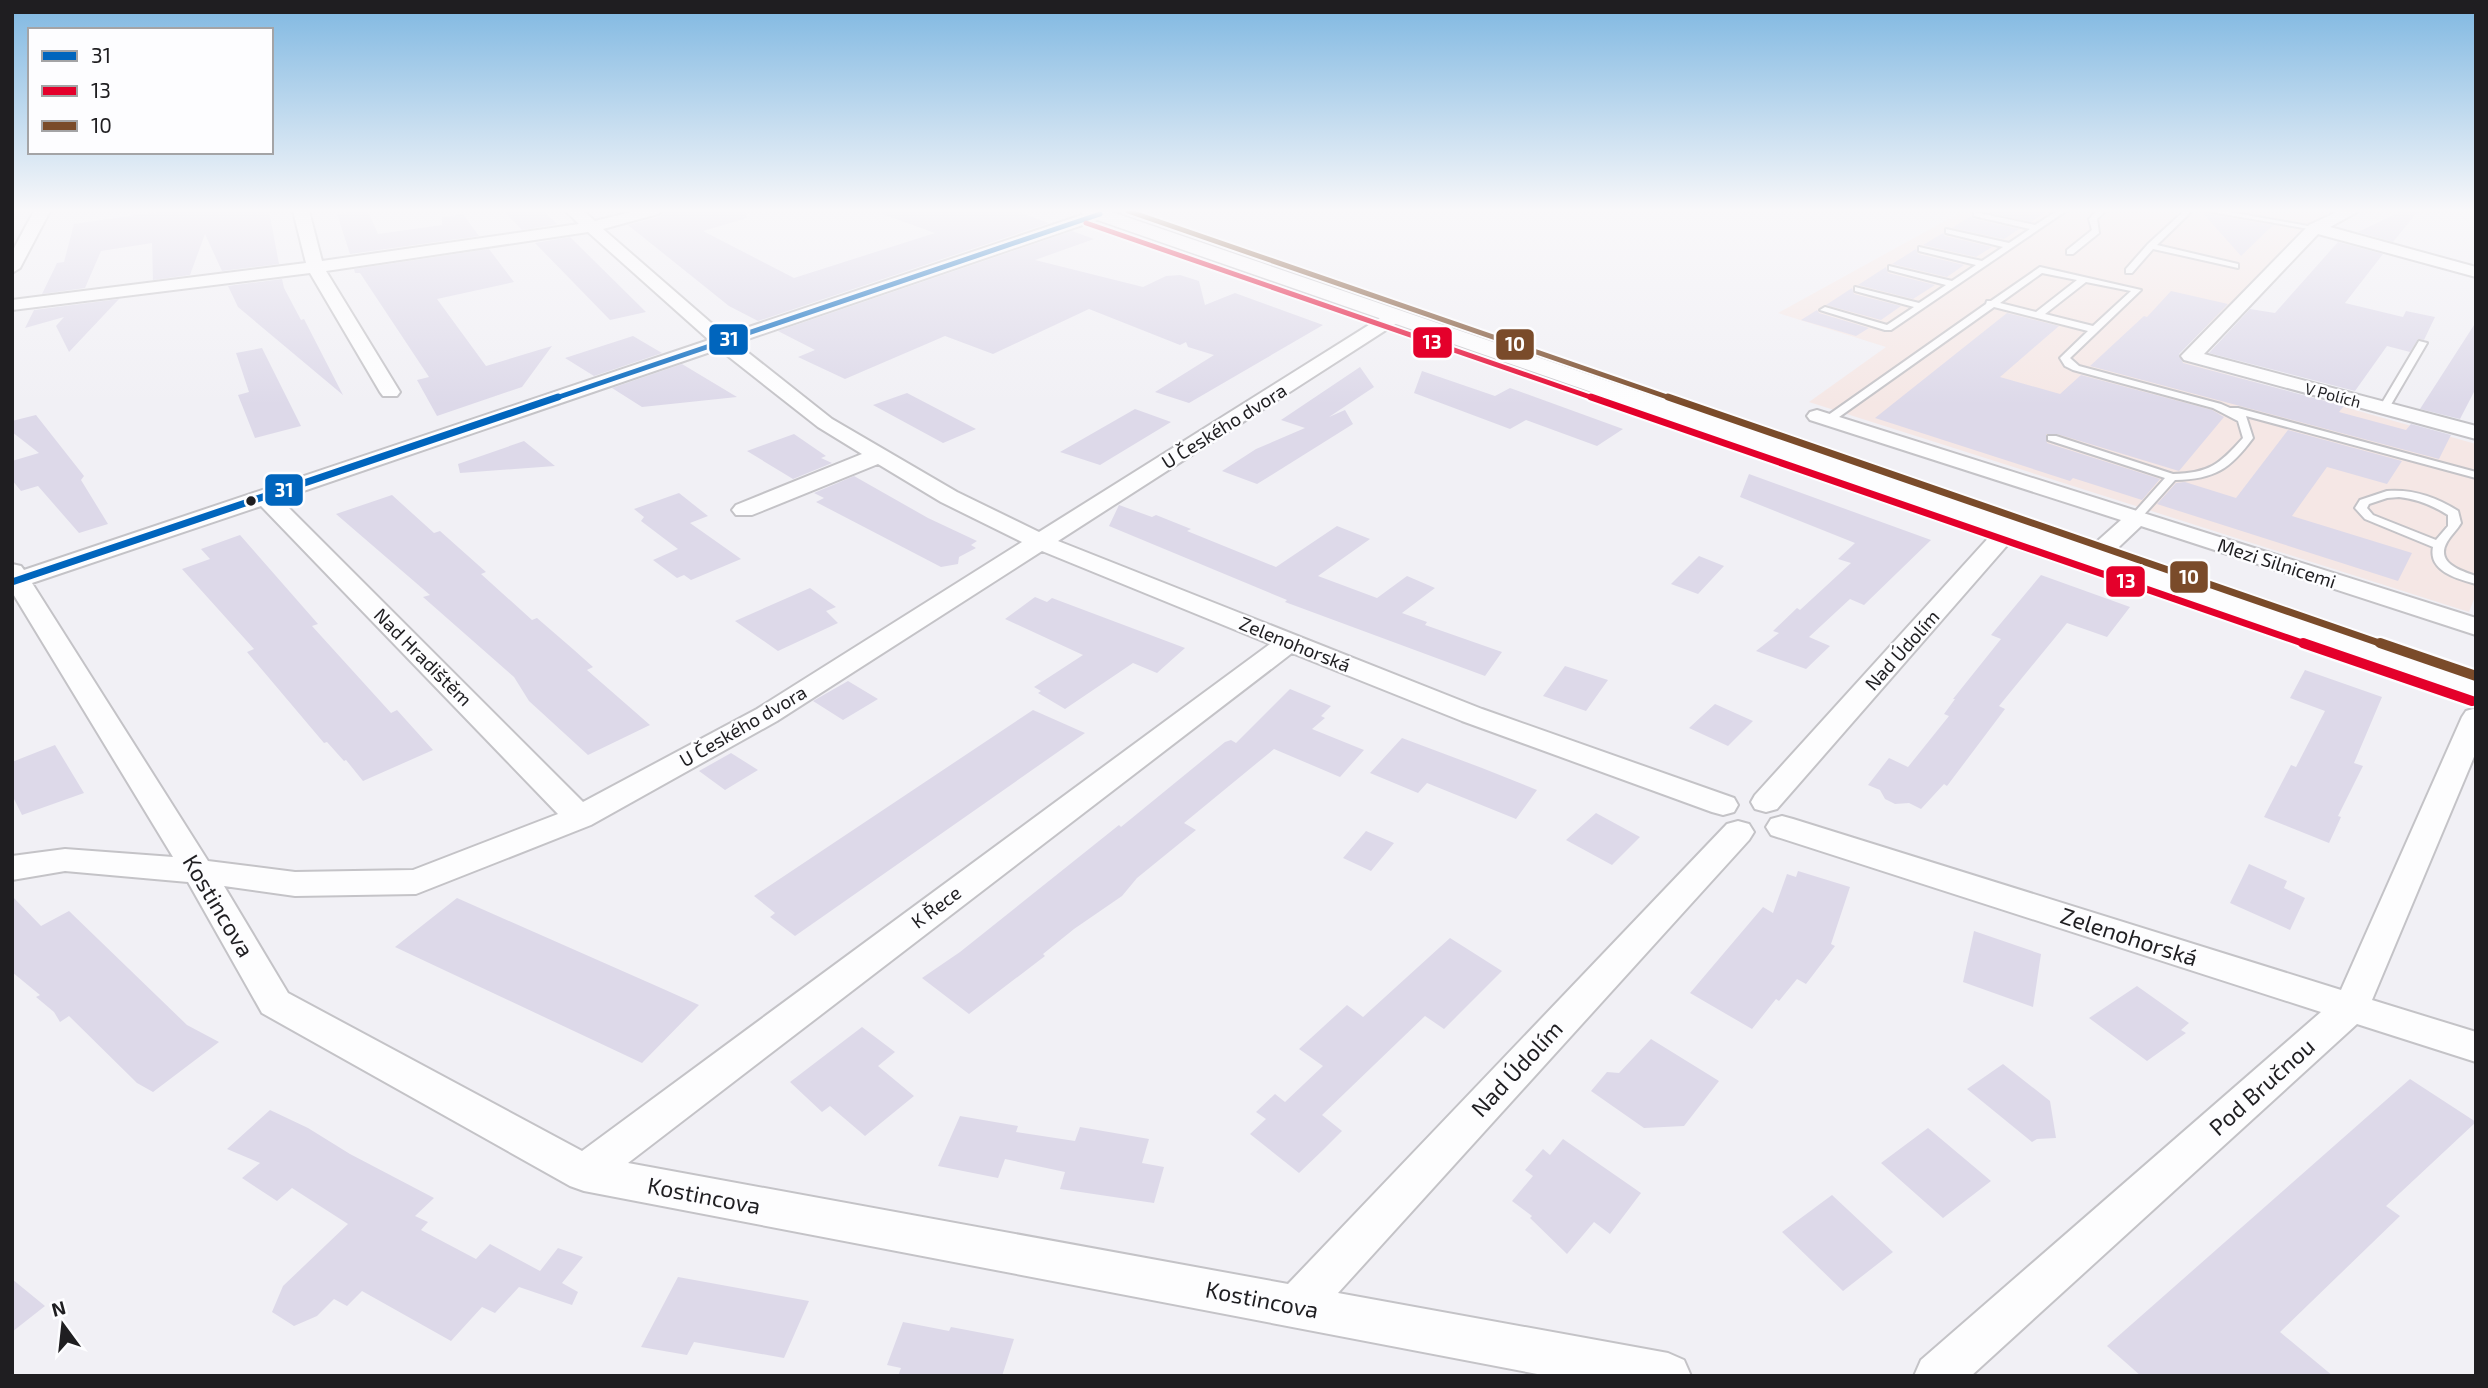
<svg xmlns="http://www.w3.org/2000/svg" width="2488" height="1388" font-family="'Exo 2',sans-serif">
<rect width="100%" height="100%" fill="#f1f0f5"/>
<path fill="#f5e7e5" d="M1963,211H2336L2315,221L2173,359L2476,444V594L2469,612L1809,402L1886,347L1778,313Z"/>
<path fill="#ddd9e9" d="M164,211H269L279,264L222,271L205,234L190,275L153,280L152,243L101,251L85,288L42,294L57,263L64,262L74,224Z
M354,211H368L378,234L442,225V217L463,214L479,236L350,254L337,214Z
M504,211H544L557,224L522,230Z
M664,211H746L747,218L703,231L794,278L935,233L882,214L883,211H1015L1049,223L758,321L729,306L628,225L659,217Z
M1982,211H2048L2031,222Z
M2201,211L2206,214L2273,225L2241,256Z
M2402,211H2418L2393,242L2358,232Z
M1971,216L1973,219L2019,229L2004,239L1952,228Z
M1072,231L1094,239L1035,260L1143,287L1166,276L1180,275L1199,281L1205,305L1235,293L1323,325L1189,403L1155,392L1214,355L1188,347L1186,342L1180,345L1089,309L993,354L945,336L845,379L798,357L815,350L778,331Z
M1943,233L1945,236L1992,247L1976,257L1923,245Z
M570,237L646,312L610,320L535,243Z
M2338,242L2383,254L2345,303L2403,317L2406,311L2435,317L2424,340L2418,339L2410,352L2387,346L2355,391L2209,353L2250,309L2275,313Z
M489,249L514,282L437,299L486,366L552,346L522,387L437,416L417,380L429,377L360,273H355L354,269Z
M1916,249L1918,254L1964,265L1947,277L1892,264Z
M1886,267L1888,273L1935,285L1913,299L1858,285Z
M282,279L284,288L301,320L304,319L343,395L238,307L228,286Z
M1852,288L1854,294L1901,306L1881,320L1826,305Z
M2171,291L2228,304L2179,354L2183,363L2344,406L2339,412L2406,430L2411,424L2451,435L2439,459L2090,366L2144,316L2147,317Z
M119,299L69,352L56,326L64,317L25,328L34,310Z
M1817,310L1819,313L1869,328L1856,336L1801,320Z
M2007,313L2059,326L2000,377L2060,394L2081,375L2212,410L2224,417L2179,471L2057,434H2046L2047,443L2160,479L2142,500L2073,478L2070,481L1875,418Z
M2476,322V388L2460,419L2420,409Z
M633,336L662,353L594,376L565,358Z
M262,348L301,426L255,438L238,395L249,392L236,353Z
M682,364L737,397L642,407L612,388Z
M1360,367L1374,387L1329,417L1345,410L1353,424L1257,484L1222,471L1256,449L1305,428L1281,420Z
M1422,371L1495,396L1510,388L1623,429L1597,446L1526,420L1510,429L1414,393Z
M907,393L976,429L943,443L873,405Z
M1135,409L1171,422L1100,465L1060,452Z
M36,415L84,476L81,480L108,524L79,533L38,486L21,491L12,480V461L39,453L12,432V421Z
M2288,430L2402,461L2387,484L2327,467L2292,516L2412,553L2398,581L2157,504L2176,483L2185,482L2236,498Z
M794,434L826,456L821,458L832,463L793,479L747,451Z
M524,441L555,466L460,473L458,464Z
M1749,474L1931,540L1864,605L1850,599L1809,637L1830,646L1806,669L1756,651L1779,633L1773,631L1797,608L1800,610L1851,563L1838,559L1855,543L1740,497Z
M854,476L928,518L977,541L971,545L976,548L959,557L958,564L941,567L816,502L824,498L814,493Z
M679,493L708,516L690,523L741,559L691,580L684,575L677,578L653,560L678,549L641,521L644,517L634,509Z
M392,495L434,533L440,531L486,572L481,574L532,620L537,618L574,650L593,667L587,670L650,725L588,755L529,701L514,677L423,597L430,595L336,514Z
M1119,505L1152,517L1156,515L1191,529L1187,531L1276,567L1337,526L1370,539L1318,576L1377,598L1407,576L1435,588L1402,613L1427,622L1425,625L1502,652L1485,676L1285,602L1287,600L1109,526Z
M240,535L318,624L312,626L391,713L397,710L433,750L363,781L346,760L344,761L327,742L324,743L247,652L254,649L182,569L210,559L201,549Z
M1699,556L1724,566L1698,594L1671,584Z
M2041,575L2130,607L2107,637L2067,623L1999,706L2005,709L1947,786L1944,784L1921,809L1909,803L1895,804L1885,799L1880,790L1868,785L1889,758L1908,767L1949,716L1944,714L1955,699H1953L2001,639L1991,635Z
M810,588L836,607L826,611L838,623L778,651L735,621Z
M1035,597L1047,602L1052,598L1185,648L1157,673L1133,663L1065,709L1038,693L1041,691L1034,687L1083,655L1005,619Z
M1565,666L1608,680L1586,711L1543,696Z
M2305,670L2382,697L2354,763L2363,766L2338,816L2341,817L2329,843L2264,817L2291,765L2296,767L2325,711L2290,698Z
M848,681L878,699L843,720L813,701Z
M1290,689L1331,706L1321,716L1325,718L1312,729L1364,750L1340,777L1274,749L1184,823L1196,830L1137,878L1122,896L1074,929L1043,954L1045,956L969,1014L922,978L960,952L1119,825L1121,827L1225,742L1231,740L1236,743Z
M1715,704L1753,721L1728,746L1689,728Z
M1033,710L1085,733L795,936L770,917L775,913L754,896Z
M1402,738L1482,768L1537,790L1516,819L1427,783L1418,793L1370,773Z
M55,745L84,793L22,815L12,795V762Z
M731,753L758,770L725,790L699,771Z
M1596,813L1640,837L1612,865L1566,840Z
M1366,831L1394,843L1371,871L1343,858Z
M2249,864L2287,881L2284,888L2305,898L2290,930L2230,903Z
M1798,871L1850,887L1831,944L1835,946L1806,984L1797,979L1779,1001L1776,999L1752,1029L1690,993L1763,907L1773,913L1787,874L1796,877Z
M12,896L41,926L69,911L187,1025L219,1042L153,1092L137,1083L69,1016L60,1022L54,1012L36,997L40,995L12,972Z
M457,898L661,988L699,1005L642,1063L395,947Z
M1974,931L2041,954L2033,1007L1963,982Z
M1450,938L1502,971L1444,1029L1425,1016L1322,1115L1342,1131L1323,1150L1299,1173L1250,1134L1266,1119L1256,1112L1275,1094L1285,1102L1323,1066L1299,1049L1347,1005L1363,1017Z
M2137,986L2189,1023L2181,1030L2186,1033L2147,1061L2089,1018Z
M862,1027L895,1052L878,1066L914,1096L865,1136L830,1106L822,1112L790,1082Z
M1651,1039L1719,1081L1684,1126L1644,1128L1591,1091L1607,1072L1619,1073Z
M2003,1064L2050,1101L2056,1138L2037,1139L2032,1142L1967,1089Z
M2410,1079L2476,1122L2386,1206L2400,1216L2280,1332L2333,1376H2141L2107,1346Z
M270,1110L308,1128L350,1154L434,1198L415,1216L428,1222L421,1230L476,1259L490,1244L540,1271L558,1248L583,1257L562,1283L578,1292L572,1305L519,1287L495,1313L482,1307L451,1341L362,1291L347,1306L334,1299L317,1316L294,1326L272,1312L283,1286L348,1224L292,1188L277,1201L242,1178L260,1163L227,1149Z
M960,1116L1018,1126L1016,1132L1075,1141L1080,1127L1149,1139L1142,1163L1164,1167L1154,1203L1060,1189L1065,1172L1005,1159L998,1178L938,1166Z
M1928,1128L1991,1181L1943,1218L1881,1163Z
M1563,1139L1641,1193L1610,1234L1594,1222L1567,1254L1530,1218L1532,1216L1512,1201L1533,1176L1525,1170L1543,1149L1550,1155Z
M1832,1195L1893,1252L1843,1291L1782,1232Z
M678,1277L809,1301L784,1358L694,1342L687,1355L641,1347Z
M12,1279L45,1306L12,1332Z
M903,1322L949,1331L951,1327L1014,1339L1002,1376H898L901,1368L887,1365Z"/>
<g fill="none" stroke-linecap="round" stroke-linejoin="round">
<defs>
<path id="service" d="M2057,211H2066L1891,330H1885L1820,310L1825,307L1887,325L1914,307L1855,291V287L1919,303L1946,285L1889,270V266L1952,281L1976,265L1919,251V247L1982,261L2003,247L1946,233V229L2009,243L2030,229L1974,216V212L2035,225Z
M2097,211H2105L2097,219L2099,233L2073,254H2067V250L2092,230L2089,219Z
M2184,211H2192L2157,245L2238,264V268L2153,249L2132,273H2126V269L2148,244Z
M2206,211H2224L2319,228L2315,230Z
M2040,267L2141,290L2070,358L2079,366L2221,404L2230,408H2238L2476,472V478L2246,416L2253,438C2230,469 2215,479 2175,480L2140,519H2132V515L2165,478L2048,440V436H2056L2173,474C2209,473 2219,465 2243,438L2238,421L2213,408L2073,370L2065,366L2060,358L2088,331L1994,307L1832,422H1824V418L1986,304L1987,301H1991ZM2042,273L2077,280L2036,312L2000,303ZM2086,282L2131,291L2093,326L2045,314Z
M2419,341L2427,343L2389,408L2388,410H2380L2379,408Z
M2387,491C2414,489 2436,497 2458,511L2461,523C2457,530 2451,535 2447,542C2435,563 2461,571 2476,576V584C2457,579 2428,571 2433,547L2365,519L2355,508L2360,500ZM2399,497C2417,499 2432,505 2448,515V526L2436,540L2373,515L2367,508L2369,504L2387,498Z"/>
<path id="minor" d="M34,211H50L20,268L12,273V252Z
M293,211H309L322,261L579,224L566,211H583L595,221L635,211H661L658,214L603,229L725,335L1094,211H1106L1108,214L1106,217L736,343L832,419L957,492L1039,532L1388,313H1400L1403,317L1400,321L1058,541L1482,709L1734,798L1738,805L1734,812L1723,815L1712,812L1462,721L1292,653L628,1163L1288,1284L1727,824L1738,821L1749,824L1754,832L1749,840L1338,1293L1668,1353L1684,1360L1691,1376H1548L584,1191L570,1186L262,1013L188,882L65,871L12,880V856L65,849L173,857L12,592V564L21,566L24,570L709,340L588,232L326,271L400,392L397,396H383L380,392L310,273L12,310V300L306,263ZM719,349L818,427L862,454L736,505L732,510L736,515H752L878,464L941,502L1022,542L757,709L583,802L280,499ZM261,506L558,814L413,870L295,872L208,861L32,583ZM1042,551L1270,644L582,1151L288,993L224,886L295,896L416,894L591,825L777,721Z
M2339,211H2359L2330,227L2476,267V277L2318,234L2204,354L2476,426V439L2184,360L2181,356L2309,225Z
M1817,410L2476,618V635L2141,526L2102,563L2093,565L2084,563L2081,558L2084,553L2121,520L1810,420L1807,416L1810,412Z
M2009,522L2017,524L2021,529L2017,534L1777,809L1766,812L1755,809L1751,802L1755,795L2001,524Z
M2476,708V752L2372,1000L2476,1032V1062L2357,1024L1971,1376H1914L1921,1360L2321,1012L1771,835L1766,827L1771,819L1782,816L1793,819L2341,990L2462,717L2466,711Z"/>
<path id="tertiary" d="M1080,211H1109L2476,677V700L1083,215Z"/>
</defs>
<use href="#service" stroke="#c4c3c7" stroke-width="4"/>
<use href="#minor" stroke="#c4c3c7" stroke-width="4"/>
<use href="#tertiary" stroke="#c4c3c7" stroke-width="3"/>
<use href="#service" fill="#fdfdfe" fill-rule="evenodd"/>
<use href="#minor" fill="#fdfdfe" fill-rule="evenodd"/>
<use href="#tertiary" fill="#fdfdfe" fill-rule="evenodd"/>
<defs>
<path id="bus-1-far1" d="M553,399L1100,214"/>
<path id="bus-1" d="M12,582L558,397"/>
<path id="bus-2-far2" d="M1086,223L1596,399"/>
<path id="bus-2-far1" d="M1591,397L2308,645"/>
<path id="bus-2" d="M2303,643L2472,701"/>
<path id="bus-3-far2" d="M1128,211L1673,399"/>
<path id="bus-3-far1" d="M1668,397L2385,645"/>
<path id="bus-3" d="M2380,643L2476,676"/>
</defs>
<use href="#bus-1-far1" stroke="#fdfdff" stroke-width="9"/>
<use href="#bus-1" stroke="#fdfdff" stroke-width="11"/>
<use href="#bus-2-far2" stroke="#fdfdff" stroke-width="9"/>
<use href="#bus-2-far1" stroke="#fdfdff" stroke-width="11"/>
<use href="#bus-2" stroke="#fdfdff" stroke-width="15"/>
<use href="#bus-3-far2" stroke="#fdfdff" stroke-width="9"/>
<use href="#bus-3-far1" stroke="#fdfdff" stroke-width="11"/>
<use href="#bus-3" stroke="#fdfdff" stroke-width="15"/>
<use href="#bus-1-far1" stroke="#0065bd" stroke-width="5"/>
<use href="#bus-1" stroke="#0065bd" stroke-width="7"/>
<use href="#bus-2-far2" stroke="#e4002b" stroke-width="5"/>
<use href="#bus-2-far1" stroke="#e4002b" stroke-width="7"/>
<use href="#bus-2" stroke="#e4002b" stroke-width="10"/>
<use href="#bus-3-far2" stroke="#7a4b2a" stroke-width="5"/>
<use href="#bus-3-far1" stroke="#7a4b2a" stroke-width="7"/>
<use href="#bus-3" stroke="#7a4b2a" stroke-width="10"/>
</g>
<linearGradient id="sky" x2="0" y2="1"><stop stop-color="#7eb7e1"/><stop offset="0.52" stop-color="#f9f8fa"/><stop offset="1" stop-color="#f9f8fa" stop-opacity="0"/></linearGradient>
<rect width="2488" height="405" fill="url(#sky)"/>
<circle fill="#1f1e21" stroke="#fdfdff" stroke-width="2.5" cx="251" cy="501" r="6"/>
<g text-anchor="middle" stroke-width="5" stroke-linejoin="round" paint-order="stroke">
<g font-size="16" fill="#1f1e21" stroke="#fdfdff">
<text transform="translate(2333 395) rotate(15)" y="6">V Polích</text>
</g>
<g font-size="19" fill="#1f1e21" stroke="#fdfdff">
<text transform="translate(1224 426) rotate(-32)" y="7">U Českého dvora</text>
<text transform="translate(2277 563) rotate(18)" y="7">Mezi Silnicemi</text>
<text transform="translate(1295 644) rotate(22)" y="7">Zelenohorská</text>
<text transform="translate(1902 650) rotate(-48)" y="7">Nad Údolím</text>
<text transform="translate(423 657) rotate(45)" y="7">Nad Hradištěm</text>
<text transform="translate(743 726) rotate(-30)" y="7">U Českého dvora</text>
<text transform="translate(936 907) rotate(-37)" y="7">K Řece</text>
</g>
<g font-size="23" fill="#1f1e21" stroke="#fdfdff">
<text transform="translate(218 906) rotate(59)" y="8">Kostincova</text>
<text transform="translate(2129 937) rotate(18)" y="8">Zelenohorská</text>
<text transform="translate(1517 1069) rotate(-47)" y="8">Nad Údolím</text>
<text transform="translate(2262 1087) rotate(-42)" y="8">Pod Bručnou</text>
<text transform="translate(704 1196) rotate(11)" y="8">Kostincova</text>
<text transform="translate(1262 1300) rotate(11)" y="8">Kostincova</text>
</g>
</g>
<g stroke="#fdfdff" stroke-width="2.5">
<rect x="708" y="323" width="41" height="33" rx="7" fill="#0065bd"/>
<rect x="1412" y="326" width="41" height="33" rx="7" fill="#e4002b"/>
<rect x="1495" y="328" width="40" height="33" rx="7" fill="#7a4b2a"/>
<rect x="264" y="473" width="40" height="34" rx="7" fill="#0065bd"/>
<rect x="2169" y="560" width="40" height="34" rx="7" fill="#7a4b2a"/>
<rect x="2105" y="565" width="41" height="33" rx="7" fill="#e4002b"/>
</g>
<g font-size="19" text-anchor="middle" font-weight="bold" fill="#fff">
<text x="729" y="346">31</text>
<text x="1432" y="349">13</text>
<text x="1515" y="351">10</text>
<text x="284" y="497">31</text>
<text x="2189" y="584">10</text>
<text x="2126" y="588">13</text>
</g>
<rect width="2488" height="1388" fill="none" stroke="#1f1e21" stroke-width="28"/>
<rect x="28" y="28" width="245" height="126" fill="#fdfdff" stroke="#a4a4a6" stroke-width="2"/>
<rect x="42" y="51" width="35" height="10" fill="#0065bd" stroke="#a4a4a6" stroke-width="2"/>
<text x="91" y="63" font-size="21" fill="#1f1e21">31</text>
<rect x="42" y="86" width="35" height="10" fill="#e4002b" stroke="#a4a4a6" stroke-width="2"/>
<text x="91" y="98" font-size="21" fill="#1f1e21">13</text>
<rect x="42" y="121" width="35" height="10" fill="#7a4b2a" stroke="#a4a4a6" stroke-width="2"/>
<text x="91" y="133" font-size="21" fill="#1f1e21">10</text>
<g transform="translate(63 1325) rotate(345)" stroke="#fdfdff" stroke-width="5" paint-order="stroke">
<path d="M0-5L12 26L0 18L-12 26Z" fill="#1f1e21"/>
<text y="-10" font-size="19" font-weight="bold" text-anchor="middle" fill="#1f1e21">N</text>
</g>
</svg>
